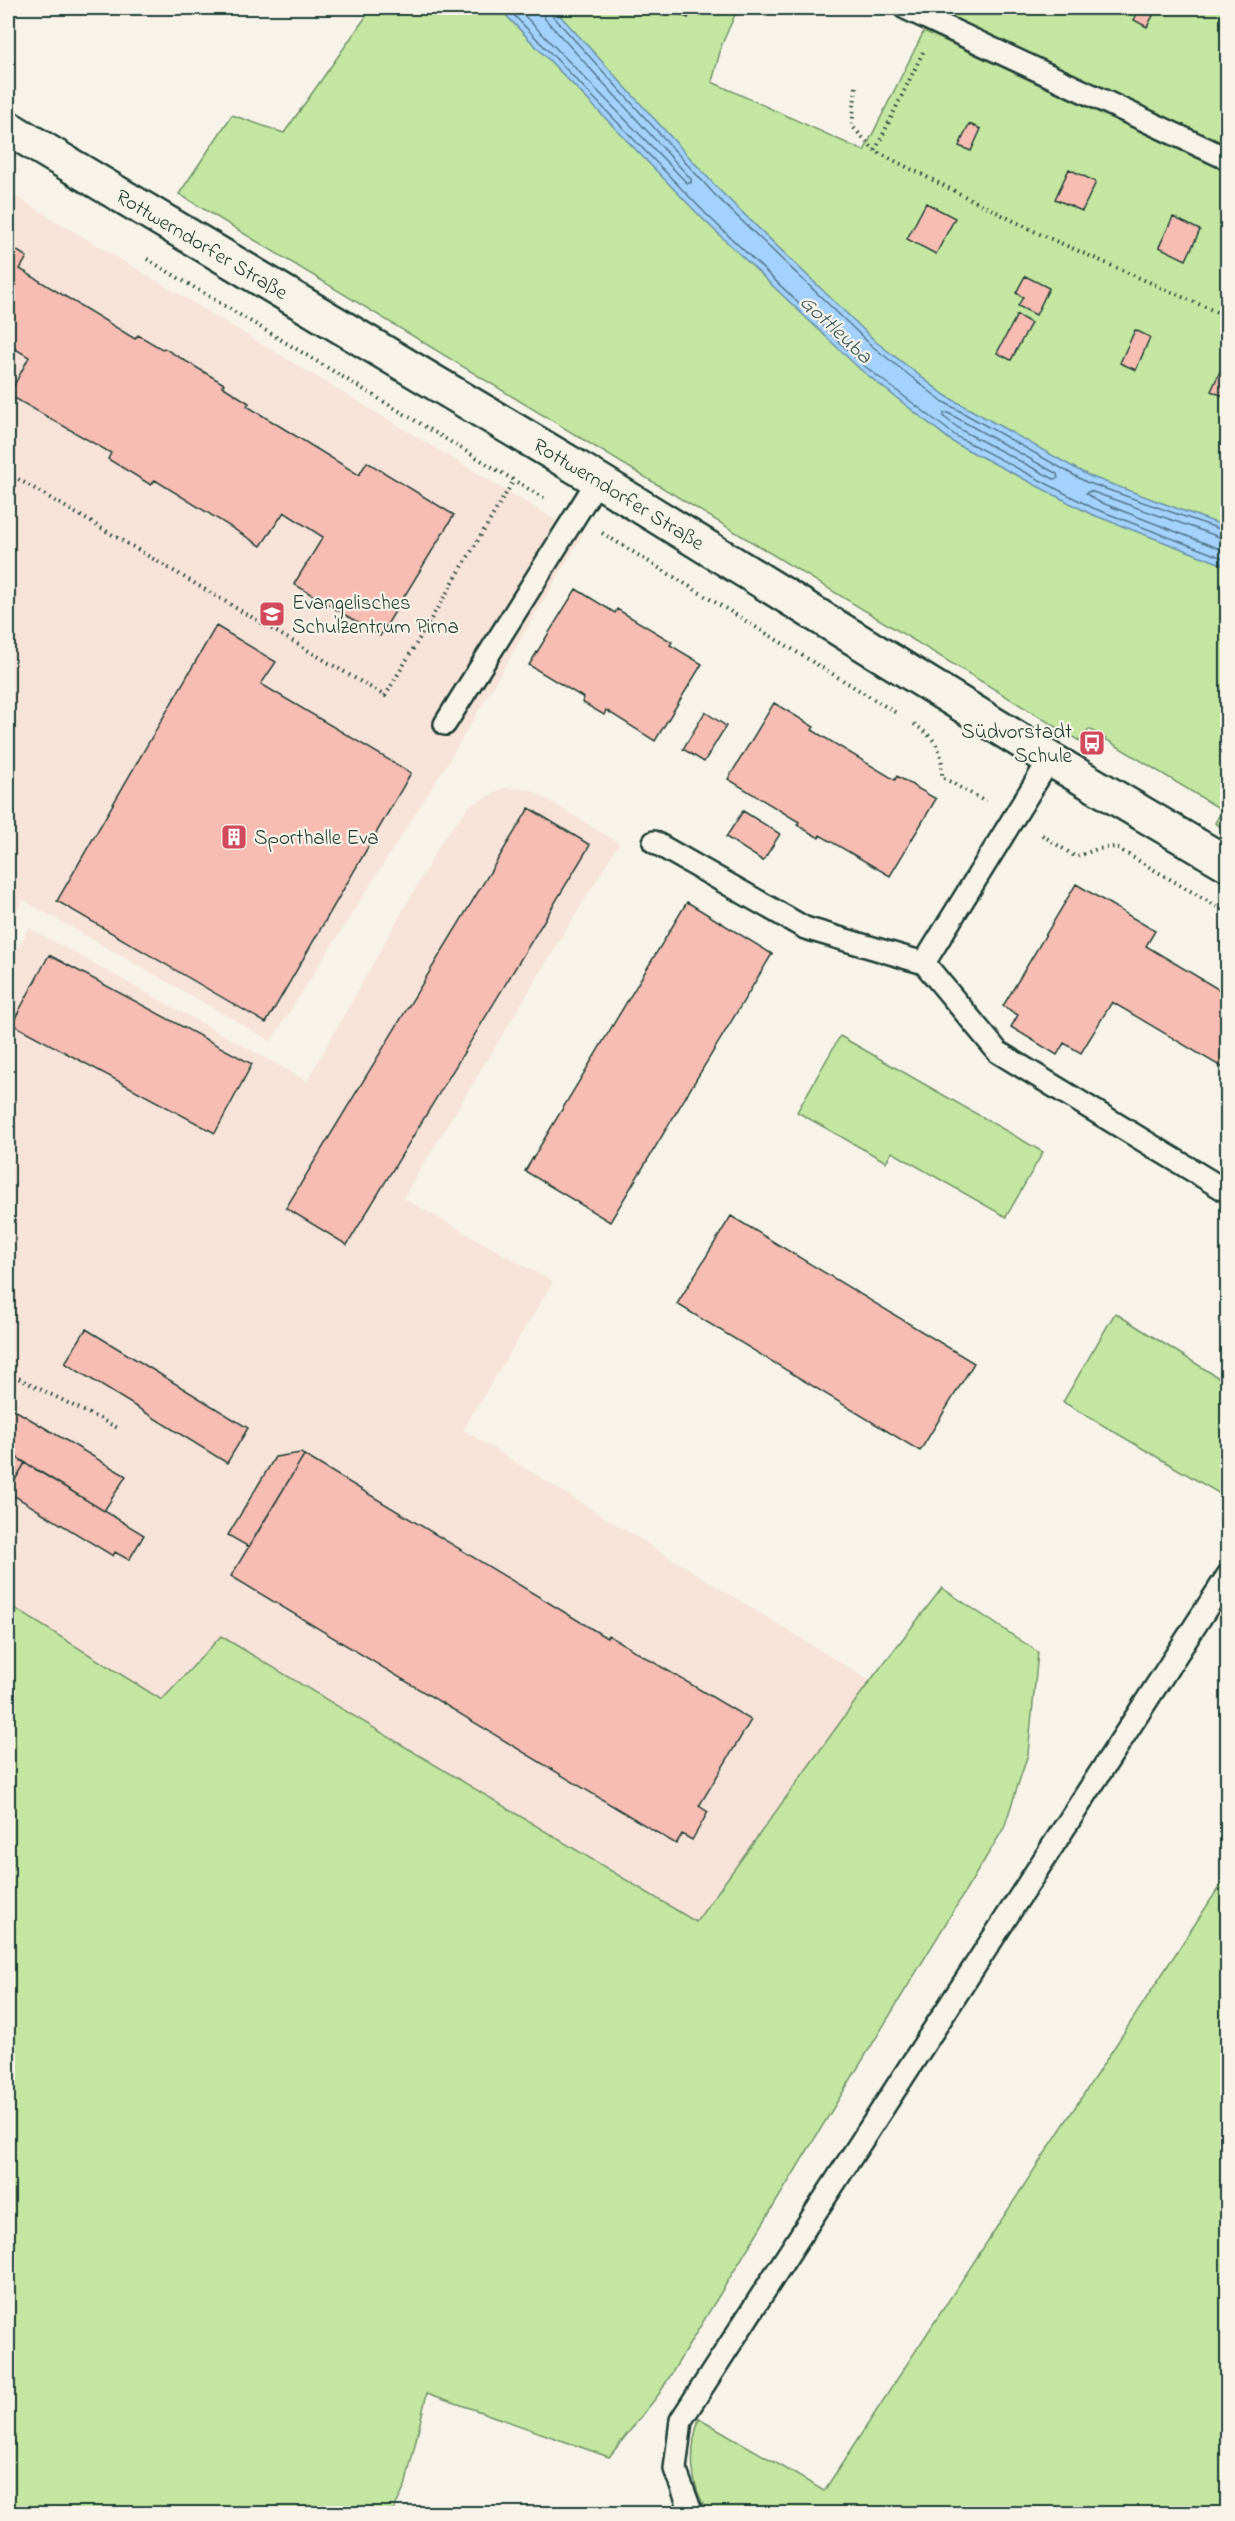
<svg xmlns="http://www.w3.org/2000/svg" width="1235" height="2521" font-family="'Indie Flower',sans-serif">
<rect width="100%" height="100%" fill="#f7f3e8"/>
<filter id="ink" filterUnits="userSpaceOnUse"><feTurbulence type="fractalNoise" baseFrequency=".0167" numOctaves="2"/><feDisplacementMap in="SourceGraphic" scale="12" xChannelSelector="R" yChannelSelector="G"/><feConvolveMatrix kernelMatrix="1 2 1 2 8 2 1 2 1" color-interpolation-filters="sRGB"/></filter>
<g filter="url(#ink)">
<path fill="#f7e3d8" d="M8,192L582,536L450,759L271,1041L23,900L8,927Z
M504,788L531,790L619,843L403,1198L553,1282L463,1430L870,1681L697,1922L221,1636L162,1700L8,1604V967L29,928L307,1081L442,841L469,806Z"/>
<path fill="#c3e7a0" stroke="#71926a" stroke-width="1.5" d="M372,8H499L703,219L860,369L953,442L1091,514L1227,566V831L1215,823L1222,810L1089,729L1081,742L179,194L232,115L284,133Z
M553,8H738L722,44L712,82L864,151L924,31L1227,172V527L1089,476L946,396L876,342L720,191Z
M933,8H1227V148Z
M840,1036L1043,1152L1006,1217L892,1152L886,1162L797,1112Z
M1115,1313L1227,1383V1498L1063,1402Z
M942,1588L1038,1652L1028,1754L1004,1828L659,2394L609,2457L427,2393L405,2487L392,2513H8V1604L162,1700L221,1636L696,1922L870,1681Z
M1227,1875V2513H708C689,2483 689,2452 699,2418L824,2491Z"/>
<path fill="#a3d2ff" stroke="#6e96ae" stroke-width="1.5" d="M499,8H553L720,191L876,342L946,396L1089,476L1227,527V566L1091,514L953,442L860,369L703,219Z"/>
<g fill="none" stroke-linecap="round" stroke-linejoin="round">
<path stroke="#547985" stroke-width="1.5" d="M507,8L707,215L863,365L956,436L1093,508L1228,560
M517,8L687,183H691V179L545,19L542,8
M549,8L551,14L716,196L872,346L942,401L1086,482L1228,532
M948,413L1057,474L1058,478L1054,479L961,430L944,417V413Z
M1228,540L1090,491L1086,493L1097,501L1228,552"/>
</g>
<path fill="#f8bdb2" stroke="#1f3d34" stroke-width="1.5" d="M666,8H693L688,18Z
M1140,8H1157L1147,27L1134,20Z
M969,124L981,129L971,151L959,146Z
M1069,169L1096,182L1082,211L1055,199Z
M926,203L955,218L936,254L907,239Z
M1173,217L1200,230L1186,260L1159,247Z
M8,245L27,257L20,269L135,339L138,335L162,349L164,348L224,384L222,386L249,403L247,406L359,475L367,462L454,515L380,636L294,584L323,537L284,512L261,546L155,480L151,485L108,459L111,453L9,395L29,357L12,347L8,354Z
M1025,276L1049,288L1036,315L1018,306L1023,297L1016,293Z
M1017,315L1031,323L1011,360L997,353Z
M1135,330L1150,337L1136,370L1120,363Z
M1224,363L1228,365V398L1211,391Z
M576,589L615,613L617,609L672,642L670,645L702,664L655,741L606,710L604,715L582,702L584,698L529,665Z
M216,626L276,662L261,684L411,773L266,1023L57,901Z
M774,703L814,727L812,730L895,780L897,776L936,799L890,876L820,835L819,838L797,825L799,822L728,779Z
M705,712L726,726L704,762L683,749Z
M529,808L590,845L347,1245L286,1208Z
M743,811L780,834L763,861L726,837Z
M1076,884L1155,931L1146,946L1228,995V1071L1112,1002L1081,1053L1064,1043L1057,1055L1011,1027L1018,1015L1003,1006Z
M687,902L772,954L610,1222L525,1171Z
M49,955L252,1064L215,1133L12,1024Z
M1228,1089V1110L1218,1104Z
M731,1216L974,1363L920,1451L677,1304Z
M86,1329L248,1428L227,1463L65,1363Z
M8,1406L126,1476L104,1511L8,1452Z
M8,1452L25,1463L8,1492Z
M301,1453L304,1455L249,1547L228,1535L275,1457Z
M304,1455L607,1638L608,1635L751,1720L699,1806L708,1812L692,1840L682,1834L676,1844L231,1576Z
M25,1463L144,1535L129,1560L115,1552L113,1556L8,1492Z"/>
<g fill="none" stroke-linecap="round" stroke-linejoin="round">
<defs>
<path id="lane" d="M905,8L1228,159
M445,724L598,480
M1050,759L924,963L998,1052L1228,1192
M654,842L805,928L924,963
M692,2514L675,2469L681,2420L1228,1575"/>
<g id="secondary">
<path id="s1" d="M8,128L598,480L1050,759L1228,864"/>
</g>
</defs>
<use href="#lane" stroke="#1f3d34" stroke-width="26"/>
<use href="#secondary" stroke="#1f3d34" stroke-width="38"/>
<path stroke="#1f3d34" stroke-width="4" stroke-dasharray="1.5 4.5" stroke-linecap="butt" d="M923,52L875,151L1040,234L1228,317
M856,87L852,126L875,151
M147,259L547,500
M8,473L385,696L514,480
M602,533L898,714
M914,724C937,740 943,749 942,777L986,802
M1042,835L1076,857L1097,849L1115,847L1228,913
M8,1373L120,1429"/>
<use href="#lane" stroke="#f7f3e8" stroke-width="21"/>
<use href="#secondary" stroke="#f7f3e8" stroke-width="33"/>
</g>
</g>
<defs>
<symbol id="school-square" viewBox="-11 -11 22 22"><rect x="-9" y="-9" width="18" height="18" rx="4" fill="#d1495b" stroke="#f7f3e8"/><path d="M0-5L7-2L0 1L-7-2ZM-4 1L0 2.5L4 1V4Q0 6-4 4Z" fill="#fff"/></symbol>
<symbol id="bus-square" viewBox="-11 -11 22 22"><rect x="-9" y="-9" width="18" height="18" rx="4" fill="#d1495b" stroke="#f7f3e8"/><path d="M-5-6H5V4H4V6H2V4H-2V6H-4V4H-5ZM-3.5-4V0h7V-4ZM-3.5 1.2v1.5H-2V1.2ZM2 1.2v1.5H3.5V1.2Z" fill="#fff"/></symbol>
<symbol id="building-square" viewBox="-11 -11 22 22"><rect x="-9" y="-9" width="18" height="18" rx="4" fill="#d1495b" stroke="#f7f3e8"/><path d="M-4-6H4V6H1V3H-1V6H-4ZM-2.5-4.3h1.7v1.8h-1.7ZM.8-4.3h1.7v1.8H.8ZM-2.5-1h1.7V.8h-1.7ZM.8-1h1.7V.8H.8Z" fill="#fff"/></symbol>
</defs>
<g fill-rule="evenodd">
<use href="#school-square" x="257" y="599" width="30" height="30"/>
<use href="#bus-square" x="1077" y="728" width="30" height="30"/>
<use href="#building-square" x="219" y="822" width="30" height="30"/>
</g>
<g text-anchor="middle" stroke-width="4.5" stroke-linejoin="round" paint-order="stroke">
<g font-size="21" fill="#1f3d34" stroke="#f7f3e8">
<text dy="7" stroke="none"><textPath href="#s1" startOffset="226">Rottwerndorfer Straße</textPath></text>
<text dy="7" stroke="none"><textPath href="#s1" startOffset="712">Rottwerndorfer Straße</textPath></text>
</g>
<g font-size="21" fill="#1f3d34" stroke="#f7f3e8" text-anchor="start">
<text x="292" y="609">Evangelisches<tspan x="292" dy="24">Schulzentrum Pirna</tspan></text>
<text x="1072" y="738" text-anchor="end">Südvorstadt<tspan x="1072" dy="24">Schule</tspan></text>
<text x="254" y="844">Sporthalle Eva</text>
</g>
<g font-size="22" font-style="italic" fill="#395b5d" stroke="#f7f3e8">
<text transform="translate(837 328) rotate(43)" y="8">Gottleuba</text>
</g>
</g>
<rect width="1235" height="2521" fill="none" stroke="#f7f3e8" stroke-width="30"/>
<rect x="15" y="15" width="1205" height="2491" fill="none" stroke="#1f3d34" stroke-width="2" filter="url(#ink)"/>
</svg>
